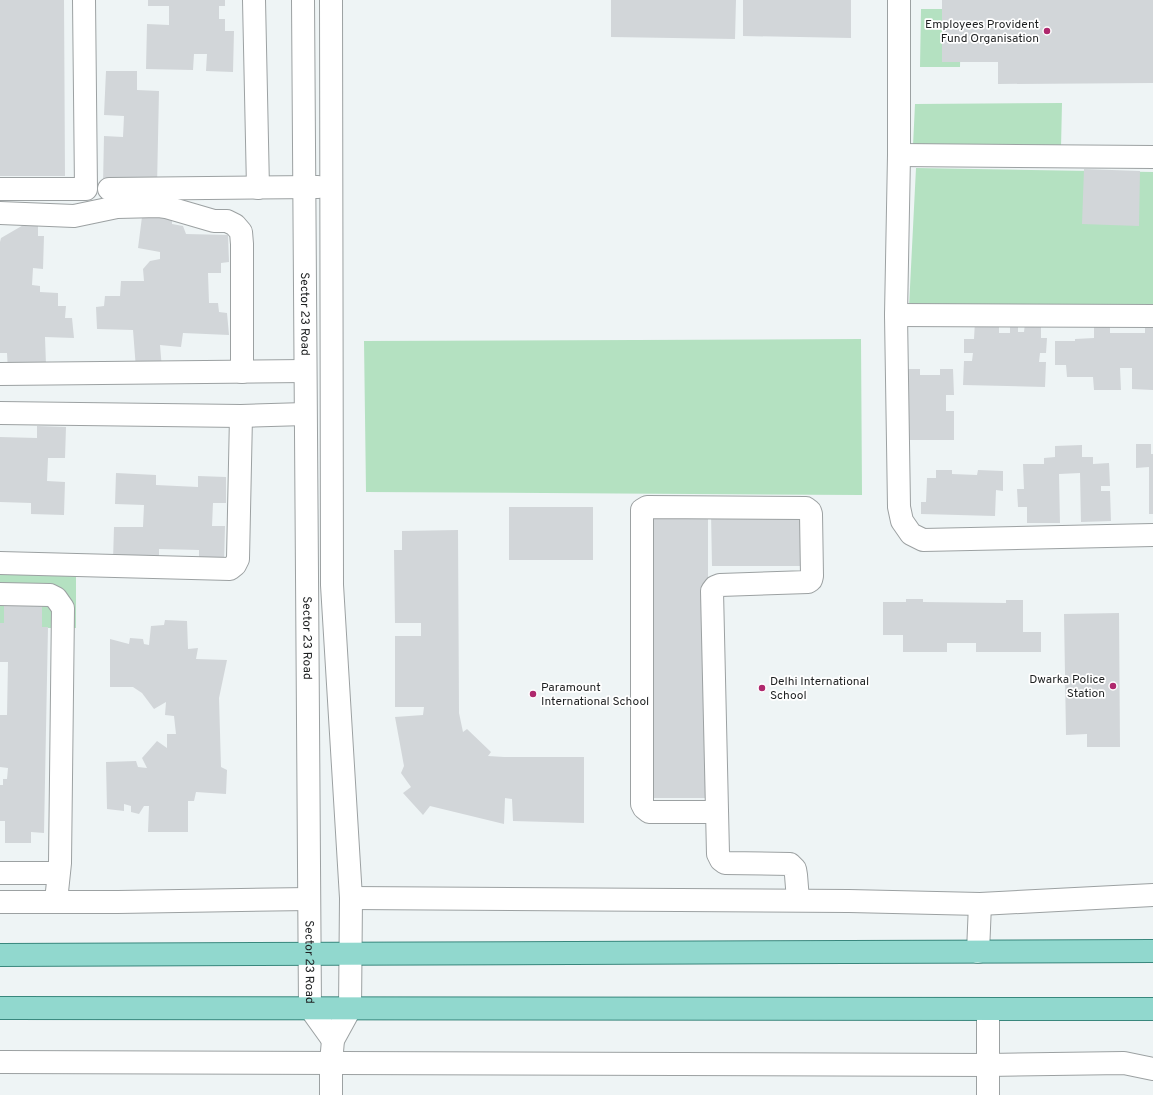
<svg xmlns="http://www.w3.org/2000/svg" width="1153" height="1095" font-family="Overpass,sans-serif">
<rect width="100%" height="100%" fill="#eef4f5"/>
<path fill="#b4e1c1" d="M921,9H961L960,67H920Z
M1062,103L1061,148L913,146L915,104Z
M916,168L1153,172V308L909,307Z
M861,339L862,495L366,492L364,341Z
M0,568L76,570V628H0Z"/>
<path fill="#d2d6d9" d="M0,0H64L65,176H0Z
M148,0H225V6H219V19H225V31H234L233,72L206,71L207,54H194L193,70L146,69L147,24L169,25V6H148Z
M611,0H736L735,39L611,37Z
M743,0H851V38L743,36Z
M942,0H1153V83L998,84V62H942Z
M106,71H137V90L159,91L157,186L103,184L104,136L123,137L124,116L104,115Z
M1084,169L1140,171L1139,226L1082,224Z
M143,209L172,217V224L183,226L186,234L228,235L229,262L221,263V273H208L209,303H218L219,312L227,313L229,335L183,333L181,347L160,345L162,369H136L133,330L97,329L96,307L104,306L105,296H120L121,281H144L143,269L150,261L160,259V252L138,248Z
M32,220L38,222V236H44L43,269L33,268L32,285L40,286V292L58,293V306H66L65,318H72L74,338L45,337L46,365L8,372L7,353H0V242L1,238Z
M975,321L989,326H999V333H1010V327H1018V332H1024L1025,323H1047V327H1041V338H1047L1046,353H1040L1039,362H1046L1045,387L963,385L964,361H972L973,353H964V339H974Z
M1094,322H1110V333H1145V322H1153V390L1132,389V368H1120L1121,390H1094L1093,377H1067L1066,365H1055V341H1075V339L1094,338Z
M906,369H920V375H940V369H953L954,395H946V411H954V440H907Z
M37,426L66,427L65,458H48L47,481L65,482L64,515L31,514V503L0,502V437L37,438Z
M1136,444H1151V454H1153V514H1149V467L1136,468Z
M1082,445V457H1093V464L1109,463L1110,486H1101V491H1110L1111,521L1081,522L1080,473L1059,474L1060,523H1027V507H1018L1017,489H1024L1023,464H1044V458L1055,457V446Z
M936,470H952V474L977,475L978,470L1003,471V491L996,490L995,516L921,514V502H926L927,478H936Z
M116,473L156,475V485L198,487V476L226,477V503H213L212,526H225L224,564L199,563V550L159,549V562L113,561L114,527H143L144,505L115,504Z
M509,507H593V560H509Z
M646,510L708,511V798H646Z
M806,512V566H712L711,513Z
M458,530L459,713L463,732L467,729L491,752L488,756L504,757H584V823L513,821L512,799L505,798L504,824L430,806L423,815L403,793L411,787L401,773L404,766L395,717L423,715L424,707H395V636H421V623H395L394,550H402V531Z
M4,598H42V627H48L44,833L31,832V843H5V821H0V785H3V779H7L8,768L0,767V715H7L8,662H0V623H4Z
M906,599H923V602L1006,603V600H1023V632H1041V652H976V643H947V652H903V635H883V602H906Z
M1119,613L1120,747H1087V734L1066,735L1064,614Z
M165,620L187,621L188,649L198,648L196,659L227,660L219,698L221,767L227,770L226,794L196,792L194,801H188V832H148L149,806H144L139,814L131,812V806L124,804V811L107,809L106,762L136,761L138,767L147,768L142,758L157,741L167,748V734H176L174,716L165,715L166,702L154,709L142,693L133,687H110V639L129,644L130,638L143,639L144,644L149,645L151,626L164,625Z"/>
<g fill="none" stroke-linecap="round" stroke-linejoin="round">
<defs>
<g id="minor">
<path d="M254,0L258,188"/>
<path id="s1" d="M303,0L310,1008L333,1040"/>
<path d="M331,0L332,585L351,898L350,1009L333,1040L331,1063V1095"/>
<path d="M899,0V155L896,315L899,507L902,521L911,534L923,540L1153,535"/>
<path d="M899,155L1153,157"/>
<path d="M0,189H86L84,0"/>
<path d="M109,189L318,187"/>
<path d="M0,213L74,216L117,207L159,206L166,207L214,221H227L235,225L241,232L242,244V372"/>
<path d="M896,315L1153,316"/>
<path d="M0,374L305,371"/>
<path d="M0,413L241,416L305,414"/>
<path d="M0,563L230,569L235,565L238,559L241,416"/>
<path d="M0,594L50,595L56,598L63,608L60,863L56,901"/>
<path d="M717,812H649L644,808L642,804V510L647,507L806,508L810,511L811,514L812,576L811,580L808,582L720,585L715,587L712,591L718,854L721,860L725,863L790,864L795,869L796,875L798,900"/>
<path d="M0,873H58"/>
<path d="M351,898L849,901L980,904L1153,895"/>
<path d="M0,902H118L309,899"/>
<path d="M978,952L980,904"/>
<path d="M988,1010V1095"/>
<path d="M0,1062L988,1065L1124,1063L1153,1069"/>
</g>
<path id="major" d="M0,955L1153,951
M0,1008L1153,1009"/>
</defs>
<use href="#minor" stroke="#9ca1a2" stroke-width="24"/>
<use href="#major" stroke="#39877d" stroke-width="24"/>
<use href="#minor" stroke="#fff" stroke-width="22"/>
<use href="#major" stroke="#91d8ce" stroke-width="22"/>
</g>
<g fill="#af286d" stroke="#fff" stroke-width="1.5">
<circle cx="1047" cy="31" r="4"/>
<circle cx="1113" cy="686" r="4"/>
<circle cx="762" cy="688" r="4"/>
<circle cx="533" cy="694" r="4"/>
</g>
<g text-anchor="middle" stroke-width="3.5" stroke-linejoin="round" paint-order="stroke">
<g font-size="12" fill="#1e2021" stroke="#fff" text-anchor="end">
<text x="1039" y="28">Employees Provident<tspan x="1039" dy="14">Fund Organisation</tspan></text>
<text x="1105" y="683">Dwarka Police<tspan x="1105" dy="14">Station</tspan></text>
<text x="770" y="685" text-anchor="start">Delhi International<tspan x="770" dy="14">School</tspan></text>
<text x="541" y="691" text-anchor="start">Paramount<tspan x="541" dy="14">International School</tspan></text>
</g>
<g font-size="12" fill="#1e2021" stroke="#fff">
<text dy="4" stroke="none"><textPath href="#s1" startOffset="314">Sector 23 Road</textPath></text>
<text dy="4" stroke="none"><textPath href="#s1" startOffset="638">Sector 23 Road</textPath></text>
<text dy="4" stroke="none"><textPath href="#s1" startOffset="962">Sector 23 Road</textPath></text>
</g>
</g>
</svg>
